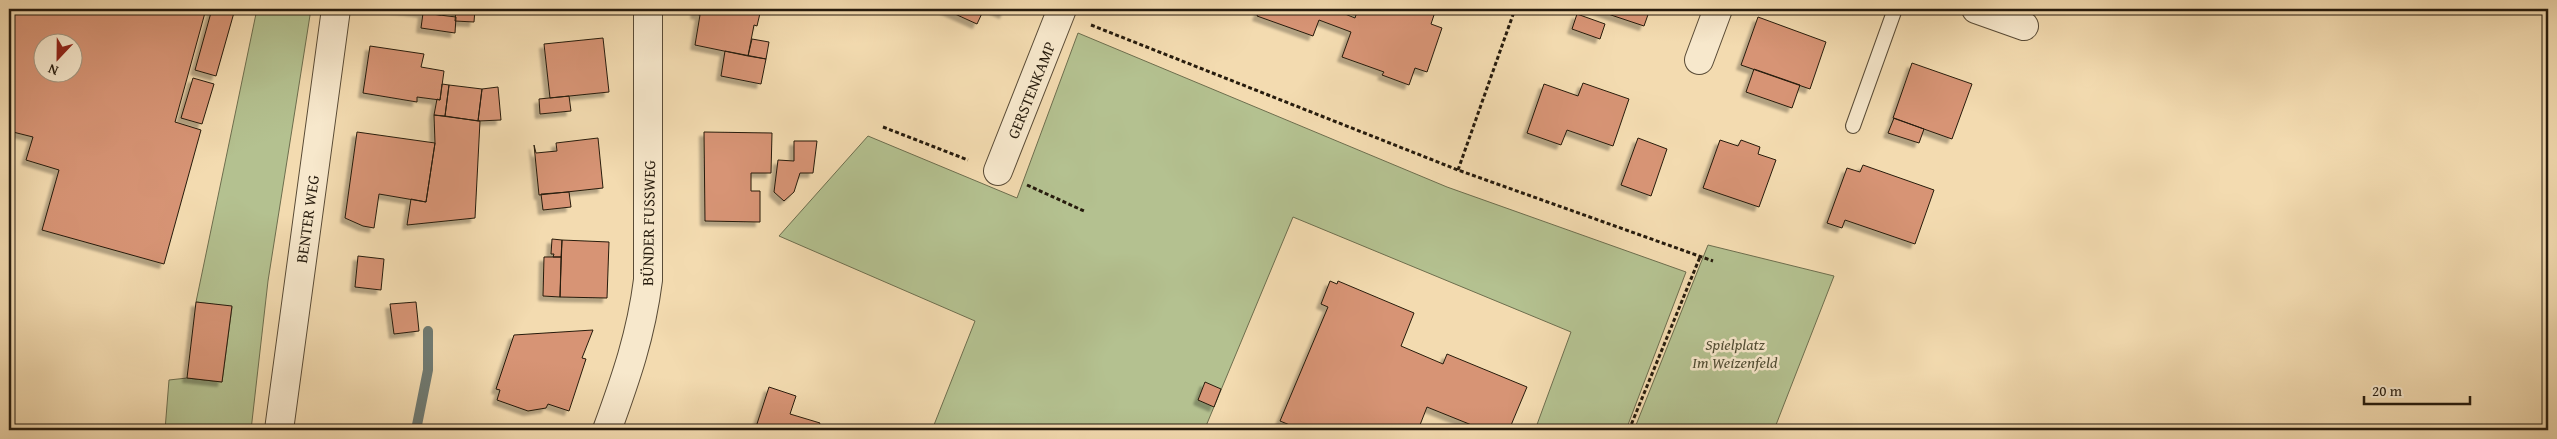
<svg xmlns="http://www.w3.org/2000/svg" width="2557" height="439" font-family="'Gentium Book Plus',serif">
<defs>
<filter id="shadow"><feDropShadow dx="-4.5" dy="4.5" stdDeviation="1" flood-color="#0004"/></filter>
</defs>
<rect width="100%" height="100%" fill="#f3dbb0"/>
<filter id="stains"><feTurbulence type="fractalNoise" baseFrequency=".004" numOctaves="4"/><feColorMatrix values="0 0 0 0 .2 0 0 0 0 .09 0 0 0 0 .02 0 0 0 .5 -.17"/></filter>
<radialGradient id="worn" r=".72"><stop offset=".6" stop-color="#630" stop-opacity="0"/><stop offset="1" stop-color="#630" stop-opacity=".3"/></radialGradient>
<path fill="#b4c190" stroke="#6d6e4e" d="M257,9H311L268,281L251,430H165L169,380L187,378L222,382L232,307L196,302Z
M1078,33L1447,187L1686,272L1626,430H1535L1571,332L1293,217L1206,426L1214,430H932L975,321L779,236L868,136L1017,198Z
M1708,245L1834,276L1774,430H1634Z"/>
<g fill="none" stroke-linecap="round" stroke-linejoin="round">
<path stroke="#6f7a72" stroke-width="10" d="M416,430L428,370V331"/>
</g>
<path fill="#d79474" stroke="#261b0d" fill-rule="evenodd" filter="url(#shadow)" d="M9,9H206L175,122L201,130L164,264L42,230L59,170L26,160L33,137L9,131ZM42,42H72V72H42Z
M212,9H235L216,76L195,70Z
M395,9H442L441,15Z
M456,9H475L474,22L455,21Z
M696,9H761L757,26L754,25L748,56L695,45L700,15L695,14Z
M944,9H984L977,24Z
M993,9H1006L1004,14Z
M1260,9H1347L1345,14L1355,18L1358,9H1436L1431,24L1442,28L1427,72L1415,68L1409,85L1382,75L1384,72L1342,57L1351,32L1319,20L1313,36L1257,16Z
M1595,9H1613L1611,15Z
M1613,9H1650L1644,26L1611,15Z
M423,13L456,17L455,33L421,28Z
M1577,14L1605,24L1600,39L1572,29Z
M1758,17L1826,42L1810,89L1741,65Z
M603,38L609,92L550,98L544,44Z
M752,39L769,42L766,59L748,56Z
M370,46L424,54L421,67L444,71L440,100L417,97V102L363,93Z
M725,51L766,59L761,84L721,76Z
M1912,63L1972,84L1952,139L1893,118Z
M1754,69L1800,85L1792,108L1746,92Z
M193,78L214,84L202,124L181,118Z
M1583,83L1629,99L1613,146L1567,130L1561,145L1527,133L1544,84L1578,96Z
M442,84L449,85L445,116L434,115L437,99L440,100Z
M449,85L482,89L478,121L445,116Z
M498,87L501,120L478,121L482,89Z
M569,96L571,111L540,114L539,99Z
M434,115L480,121L475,218L407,225L411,199L426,202L435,143Z
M1894,118L1924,129L1919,143L1888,133Z
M357,132L435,143L426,202L379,194L374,228L363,226L345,218Z
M704,132L772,133L771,173H751V191H760V222L705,221Z
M598,138L603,188L539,195L534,145L536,153L557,151L556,143Z
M1638,138L1667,149L1651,196L1621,185Z
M1720,140L1738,146L1741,140L1760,147L1758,154L1776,160L1759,207L1703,188Z
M794,141H817L813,173H800L794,192L784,201L774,192L778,160L794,161Z
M1863,165L1934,190L1915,244L1845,220L1842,228L1827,223L1847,168L1860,172Z
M569,192L571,207L543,210L541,194Z
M552,239L562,240L561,257H553L554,254H551Z
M562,240L609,242L607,298L560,297Z
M358,256L384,259L381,290L355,287Z
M544,257H561L560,297L543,296Z
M1330,281L1337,284L1338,281L1414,313L1401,346L1443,364L1447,354L1527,387L1509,430H1484L1427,407L1418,430H1302L1280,421L1328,307L1321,304Z
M196,302L232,306L222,382L187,378Z
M416,302L419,331L394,334L390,304Z
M593,330L582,358L586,359L569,411L548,404L546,408L528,411L497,400L500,390L496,389L514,335Z
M1205,382L1221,389L1214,407L1198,400Z
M769,387L796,396L790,414L820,423L817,430H755Z
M512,426L510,430H475Z"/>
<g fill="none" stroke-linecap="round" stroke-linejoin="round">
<defs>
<path id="service" d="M1853,126L1895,9"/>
<path id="minor" d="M1976,9L2024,26
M1699,60L1718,9
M998,171L1062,9
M279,430L336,9
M607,430C626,378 641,335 648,280V9"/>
</defs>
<use href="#service" stroke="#594b36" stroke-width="16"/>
<use href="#minor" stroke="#594b36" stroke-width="30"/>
<path stroke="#261b0d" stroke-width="3" stroke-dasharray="4 2.5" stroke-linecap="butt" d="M1091,25L1458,170L1713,261
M883,127L968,160
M1458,170L1515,9
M1027,185L1084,211
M1629,430L1700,257"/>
<use href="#service" stroke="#f7e8cc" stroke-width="14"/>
<use href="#minor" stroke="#f7e8cc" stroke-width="28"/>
</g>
<g text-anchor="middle" stroke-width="5" stroke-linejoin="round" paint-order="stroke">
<g font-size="16" fill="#261b0d" stroke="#f7e8cc">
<text transform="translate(1031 90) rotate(-68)" y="6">GERSTENKAMP</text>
<text transform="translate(307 219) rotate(-82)" y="6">BENTER WEG</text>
<text transform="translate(648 223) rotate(-89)" y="6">BÜNDER FUSSWEG</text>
</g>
<g font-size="16" font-style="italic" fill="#514d34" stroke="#f7e8cc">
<text x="1735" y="350">Spielplatz<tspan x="1735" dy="18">Im Weizenfeld</tspan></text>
</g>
</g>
<rect width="2557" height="439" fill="none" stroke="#f3dbb0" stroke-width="30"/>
<rect x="10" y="10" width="2537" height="419" fill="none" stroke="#261b0d" stroke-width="2.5"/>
<rect x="15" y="15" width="2527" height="409" fill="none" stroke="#261b0d"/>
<g transform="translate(58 58) rotate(202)"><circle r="24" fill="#f7e8cc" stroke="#a39680"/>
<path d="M0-4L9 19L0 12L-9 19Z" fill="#8f2418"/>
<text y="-8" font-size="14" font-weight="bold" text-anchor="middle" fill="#261b0d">N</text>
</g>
<path d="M2364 396v8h106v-8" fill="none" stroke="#261b0d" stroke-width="2.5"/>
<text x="2372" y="396" font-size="15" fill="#261b0d" stroke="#f7e8cc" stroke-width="4" paint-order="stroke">20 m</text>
<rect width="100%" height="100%" filter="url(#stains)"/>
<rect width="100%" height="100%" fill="url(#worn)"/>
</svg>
